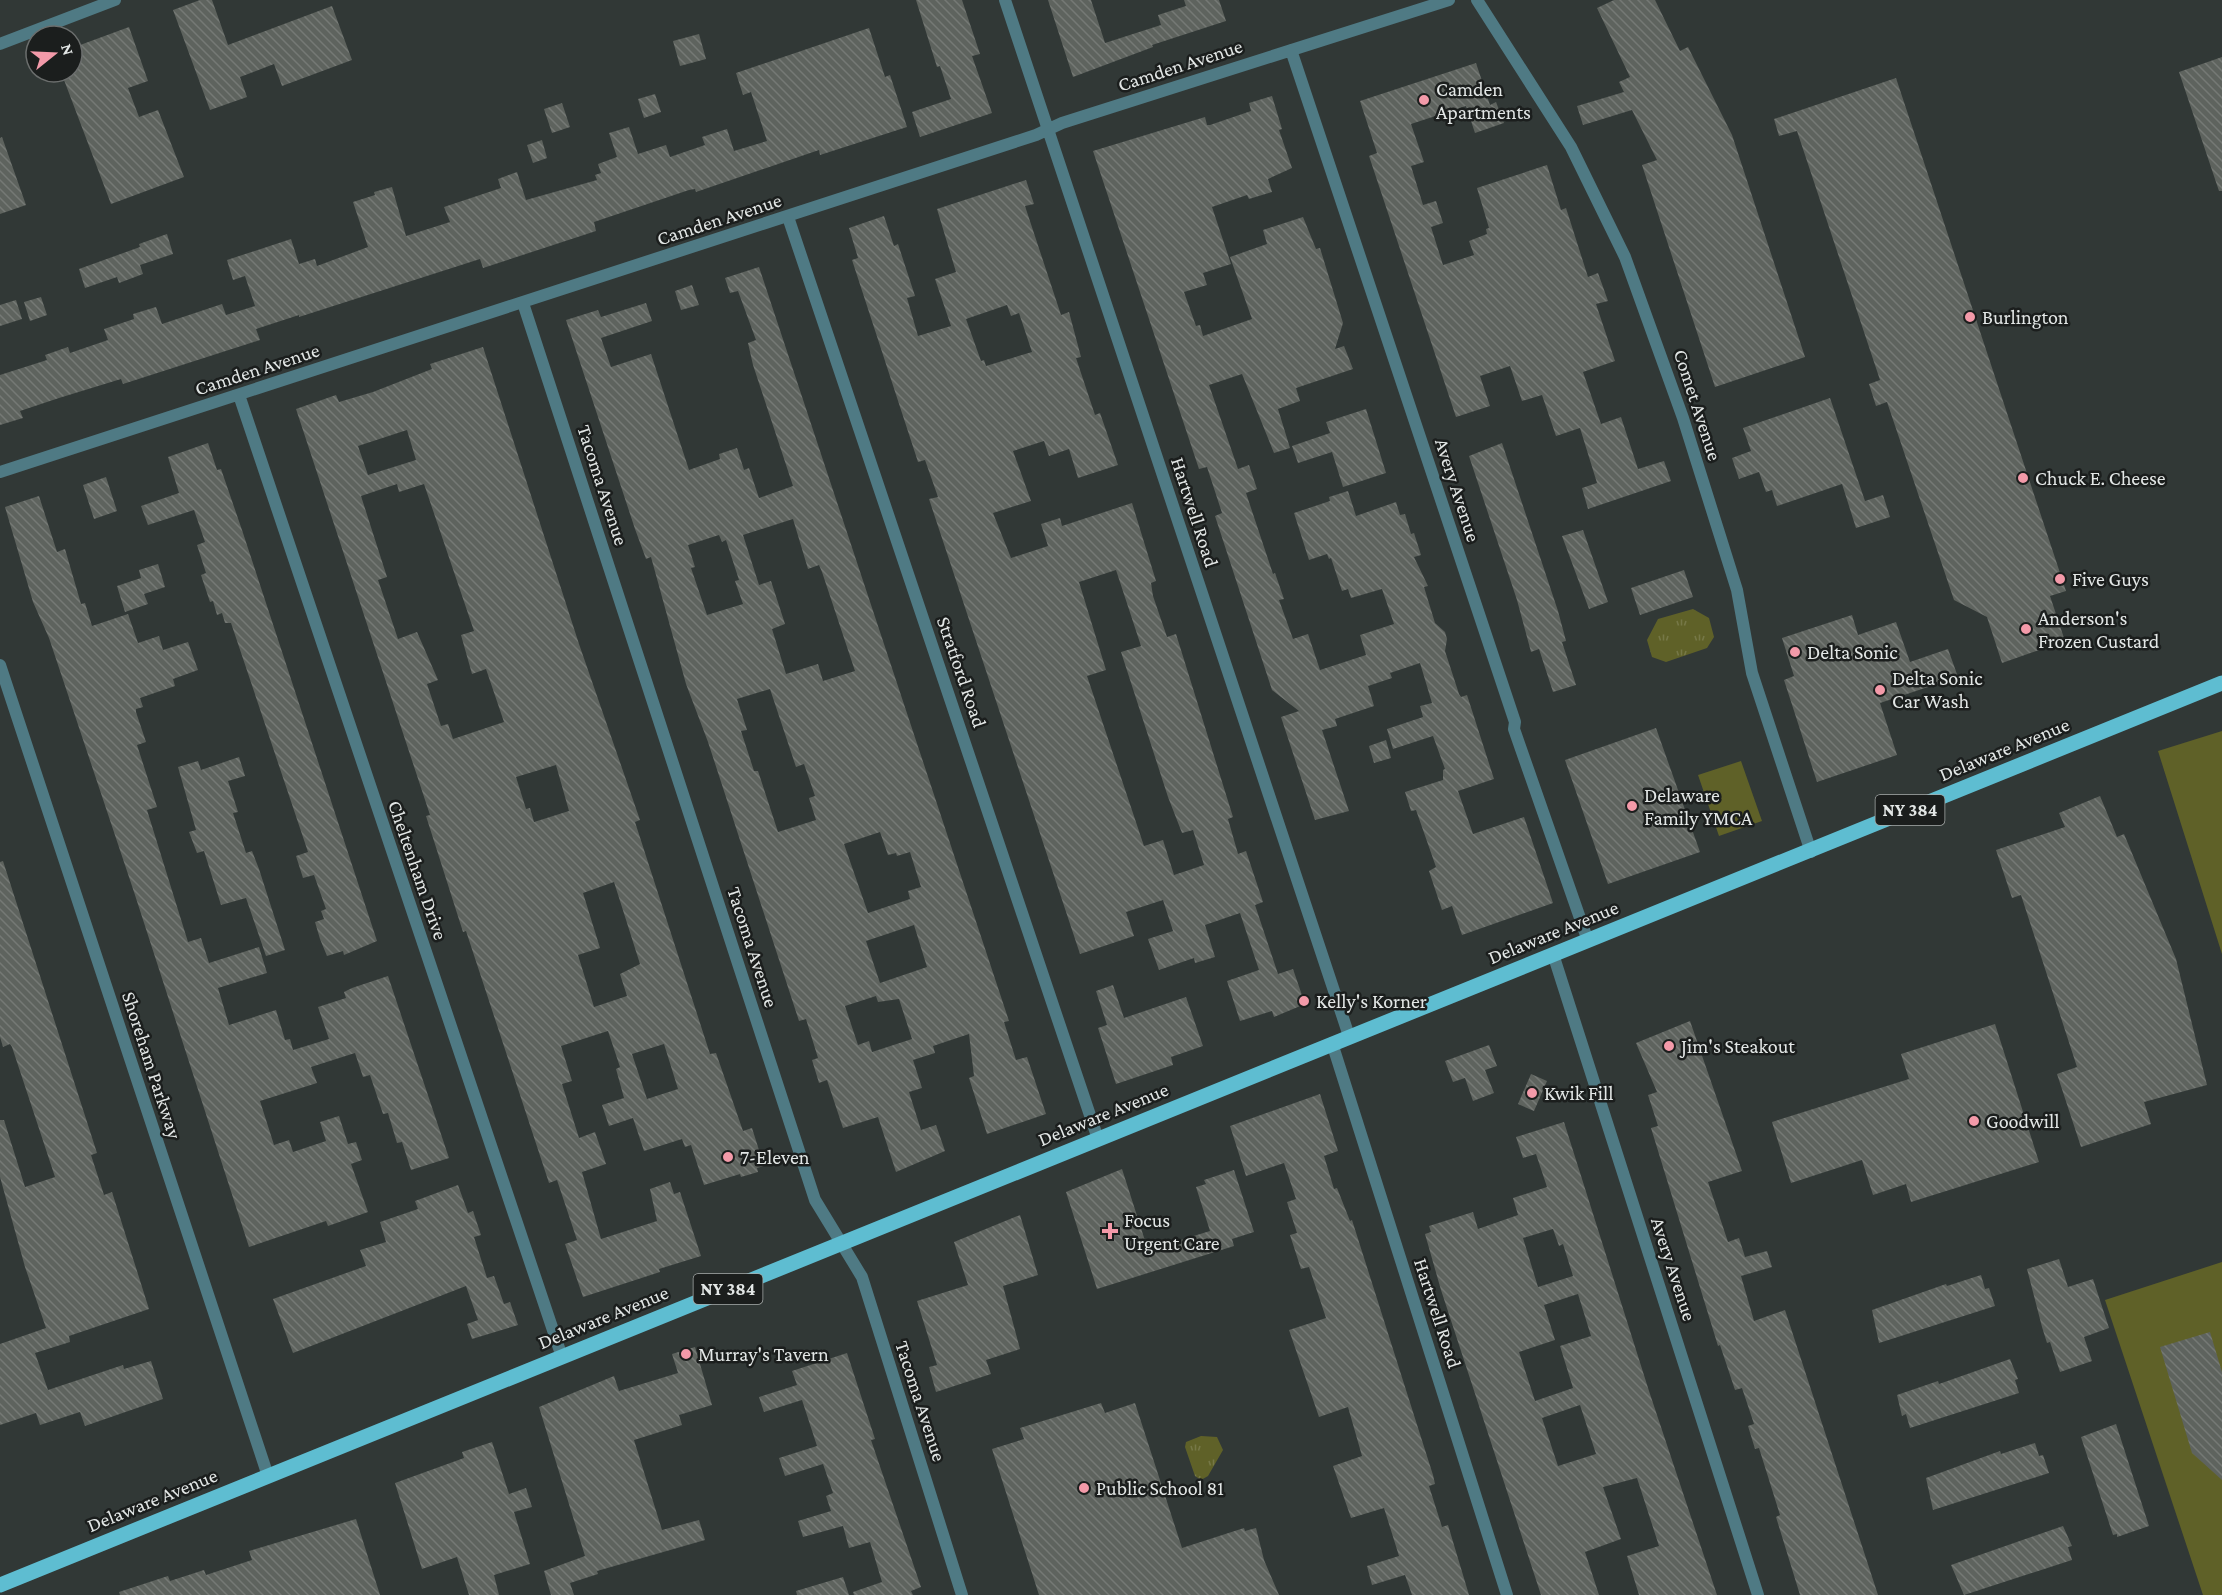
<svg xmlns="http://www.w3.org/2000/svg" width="2222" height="1595" font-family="'Crimson Pro',serif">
<defs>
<pattern id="park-tufts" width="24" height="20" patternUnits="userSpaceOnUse" patternTransform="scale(1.5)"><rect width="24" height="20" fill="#5f6128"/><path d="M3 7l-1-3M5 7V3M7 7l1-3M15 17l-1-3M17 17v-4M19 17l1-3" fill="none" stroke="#767847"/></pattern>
<pattern id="building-back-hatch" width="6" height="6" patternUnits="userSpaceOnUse" patternTransform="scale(1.5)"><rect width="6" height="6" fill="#5e635e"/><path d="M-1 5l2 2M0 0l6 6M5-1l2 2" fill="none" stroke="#757975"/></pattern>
</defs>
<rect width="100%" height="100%" fill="#313836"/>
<path fill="#5f6128" d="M2222,731V954L2158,751Z
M1741,761L1762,821L1719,836L1698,775Z
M2222,1262V1595H2203L2105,1300Z"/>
<path fill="url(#park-tufts)" d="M1693,609L1709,618L1714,637L1707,648L1666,662L1652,657L1647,640L1658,619Z
M1201,1436L1217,1437L1223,1450L1208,1476L1201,1480L1195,1476L1185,1447L1186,1442Z"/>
<path fill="url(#building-back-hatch)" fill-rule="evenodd" d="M200,0H212L228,45L332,6L352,60L282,86L274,64L240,77L247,97L210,110L173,10Z
M916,0H962L980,54L972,56L992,113L920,137L912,112L951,99L940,66L937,67Z
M1048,0H1091L1105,43L1161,25L1158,15L1186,6L1184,0H1219L1226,21L1152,45L1153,47L1073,77Z
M1614,0H1655L1680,51L1688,47L1732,135L1805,357L1715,387L1642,165L1657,160L1632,110L1583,125L1577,106L1624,92L1619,82L1630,77L1597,8Z
M129,27L148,81L128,88L139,117L158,110L184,177L111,204L61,72H72V48Z
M869,28L885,77L890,75L907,127L820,155L819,150L696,192L695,189L689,190L594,222L596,231L483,268L480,259L299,317V315L256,329L260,340L123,384L121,379L59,398L20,411L23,418L0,425V375L47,360L45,355L68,347L70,353L108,340L104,329L134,319L133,314L156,307L162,324L222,304L226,315L255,306L245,276L233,280L227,260L291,239L299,264L315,259L317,266L368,247L353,202L375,195L374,192L392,187L406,236L450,222L444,207L501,188L498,179L517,172L526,200L597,180L595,175L601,173L598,164L617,157L609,133L629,127L638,154L666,145L670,157L705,145L702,137L727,129L734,151L767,141L751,92L743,95L736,73Z
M699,34L706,59L680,66L673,41Z
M2222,57V191H2219L2179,72Z
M1476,63L1490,105L1496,102L1504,123L1475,133L1466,106L1411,124L1424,162L1411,166L1423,205L1436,201L1443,223L1431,227L1443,265L1474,255L1469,241L1487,234L1486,229L1489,228L1477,188L1547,165L1561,210L1566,208L1588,277L1598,273L1608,301L1596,304L1615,361L1583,372L1601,424L1621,417L1638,469L1664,461L1671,481L1588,509L1582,488L1597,483L1580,428L1556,436L1542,395L1522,401L1510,366L1480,376L1490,406L1456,417L1369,156L1377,153L1360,101Z
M1896,78L2066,591L2050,596L2065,641L2002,663L1987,617L1954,600L1887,402L1876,406L1869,384L1880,380L1797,131L1779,136L1774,119Z
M655,94L661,112L644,118L638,99Z
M1272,96L1282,129L1279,130L1292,168L1268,179L1272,192L1249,199L1247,195L1212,207L1231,264L1203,273L1207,285L1184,292L1196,326L1200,325L1203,336L1252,319L1230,257L1267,244L1263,230L1303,217L1316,249L1320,248L1343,323L1335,349L1344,346L1353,369L1296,388L1300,401L1278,409L1290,448L1274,453L1242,374L1209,385L1238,469L1249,465L1257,489L1246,493L1273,574L1275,573L1284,599L1279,600L1293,639L1308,634L1320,670L1366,655L1360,635L1394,624L1382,589L1351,598L1348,589L1342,591L1331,558L1329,559L1327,554L1309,560L1294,513L1330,501L1329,497L1348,491L1356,516L1396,502L1400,515L1405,514L1411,534L1414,533L1421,555L1414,557L1428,586L1424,587L1435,623L1445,632L1447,639L1445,651L1459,694L1461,697L1467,695L1494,779L1458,791L1473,834L1524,817L1553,903L1462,935L1452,906L1442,910L1429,871L1436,867L1416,810L1411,811L1405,792L1443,780V770L1445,769L1433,736L1393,749L1387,729L1423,717L1420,706L1432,703L1420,663L1390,673L1392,678L1368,686L1374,706L1335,719L1337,726L1322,730L1349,811L1315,820L1281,717L1299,711L1272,690L1215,516L1222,513L1207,467L1199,469L1093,151L1205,117L1207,125H1210L1251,111L1249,103Z
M562,103L570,127L552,133L544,109Z
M2,137L26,205L0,214V138Z
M542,140L547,158L533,163L527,145Z
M1026,180L1034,204L1025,206L1061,315L1069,312L1081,357L1076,358L1095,415L1100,413L1118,465L1078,478L1069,449L1049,456L1044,441L1013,451L1031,501L993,513L1011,558L1048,546L1041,524L1060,518L1062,526L1132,503L1156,581L1151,583L1153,596L1167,637L1176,634L1233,817L1228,819L1238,854L1246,851L1263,902L1255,905L1278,974L1293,969L1305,1004L1274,1017L1272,1011L1240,1021L1227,981L1259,970L1240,913L1205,925L1215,957L1195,963L1194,958L1159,970L1148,939L1173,931L1163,900L1126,912L1134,936L1080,954L929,499L938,497L925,460L918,462L852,260L858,258L849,228L884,216L894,246L898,244L915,296L907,298L918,336L951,326L935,279L956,272L937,209ZM1007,305L1011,316L1019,313L1032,352L986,366L984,360L981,361L966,319ZM1116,570L1141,646L1121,652L1168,797L1182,833L1193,830L1204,865L1174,875L1163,840L1144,846L1087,676L1106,670L1079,582Z
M167,234L173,254L140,265L143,274L119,283L117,277L85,288L79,269L140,247L139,244Z
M759,267L1009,1021L1004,1022L1016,1060L1027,1057L1046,1114L987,1134L969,1078L974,1076L969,1034L933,1046L935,1053L913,1060L922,1088L909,1092L921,1130L936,1125L945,1151L896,1172L878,1117L843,1128L827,1080L819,1083L812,1060L818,1058L806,1019L799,1021L708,742L686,684L651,557L646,559L635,529L566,320L598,310L601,317L646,303L652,321L601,338L611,367L651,354L689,470L720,459L719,454L737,448L744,470L749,468L759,498L793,486L753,365L748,343L756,340L738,291L730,293L725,278ZM793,519L808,569L819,565L822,572L855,671L823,681L818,664L786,674L772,629L785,624L771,581L759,585L743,535ZM719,535L722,542L726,540L739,580L735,581L743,604L707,615L691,568L695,567L688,545ZM770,689L796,767L804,764L815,796L809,798L816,820L778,832L758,771H754L741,731L747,730L737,699ZM880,832L888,855L896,853L897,856L910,852L921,887L908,891L910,899L868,913L844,844ZM914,925L927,967L880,983L866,941ZM876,996L878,1002L899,999L912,1039L872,1052L869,1041L858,1045L845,1006Z
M692,285L699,305L681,310L675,291Z
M41,297L47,315L30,321L24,302Z
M16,300L22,319L0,326V305Z
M483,347L579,644L640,820L635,822L710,1054L716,1053L743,1131L752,1128L764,1166L757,1168L758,1172L741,1177L740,1174L704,1185L691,1145L685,1147L682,1139L644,1151L633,1118L609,1126L602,1105L624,1098L616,1069L620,1067L608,1031L561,1046L572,1081L562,1084L579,1138L595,1132L606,1164L582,1172L601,1239L657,1221L650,1189L670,1182L674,1194L680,1192L701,1256L659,1269L660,1272L583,1297L565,1244L577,1240L557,1180L549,1183L466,931L463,932L426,816L430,815L296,409L336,395L339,402L373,392L432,369L430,364ZM407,430L416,460L368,475L358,446ZM397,484L399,492L424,484L474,631L461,635L472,674L486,669L504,722L453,739L448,724L441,726L427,684L438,680L417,632L398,639L378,580L387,577L361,496ZM556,765L569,811L534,822L530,808L526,809L516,777ZM614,882L640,964L620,974L627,996L594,1007L578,955L600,948L583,893ZM664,1044L678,1089L647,1099L632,1054Z
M1830,398L1865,501L1883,495L1890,517L1856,528L1842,484L1777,506L1772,490L1766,492L1759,472L1739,479L1732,458L1751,451L1743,428Z
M1366,409L1386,473L1343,487L1332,452L1298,463L1292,446L1330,433L1326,422Z
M208,443L217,470L221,469L242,530L377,941L344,955L343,951L327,956L320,939L315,922L324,919L321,911L326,909L314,875L303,878L296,856L308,852L231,623H225L222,613L217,615L213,601L210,602L201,575L206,573L197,545L205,542L194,510L148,525L141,506L179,493L168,457Z
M1502,443L1558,611L1566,641L1562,642L1576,685L1553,692L1539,649L1531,652L1517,600L1469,456Z
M106,477L117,511L94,519L83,485Z
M39,496L57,552L65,549L81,604L85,603L92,626L128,614L138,643L159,636L163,650L188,642L198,670L173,679L175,686L140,698L143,707L136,709V712L146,742L137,745L157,807L147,810L188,942L201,938L209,963L259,947L267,973L218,988L229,1025L276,1010L285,1040L290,1039L293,1050L329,1039L318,1007L346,998L344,992L352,988L388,976L449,1158L411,1170L402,1142L397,1143L388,1113L383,1114L370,1075L363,1077L355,1053L311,1067L317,1083L260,1101L274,1145L289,1140L293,1152L326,1141L320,1122L339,1116L348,1144L356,1142L362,1160L351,1164L368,1212L328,1226L326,1221L249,1247L134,892L49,638L33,602L5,507Z
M1583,530L1608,602L1589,609L1562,536Z
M158,564L165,587L144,594L148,604L125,612L117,586L141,578L139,570Z
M1684,570L1693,597L1640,615L1631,588Z
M1852,615L1858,635L1896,622L1910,662L1948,649L1958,677L1880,703L1897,755L1817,782L1784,680L1794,676L1782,638Z
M1656,728L1700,852L1608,884L1565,760Z
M1386,740L1391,758L1374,763L1369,746Z
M239,757L245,776L228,781L238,812L233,813L246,853L252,851L259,869L285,950L266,956L246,898L221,905L204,851L197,853L189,832L196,830L178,767L198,761L201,770Z
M2100,796L2117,837L2124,834L2176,959L2207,1085L2144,1102L2151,1124L2081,1147L2057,1074L2077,1067L2021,895L2012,898L1996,850L2065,827L2059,813Z
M3,861L97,1153L91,1155L104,1195L112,1192L149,1309L69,1336L70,1342L35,1353L48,1390L123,1365L124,1369L151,1361L163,1399L85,1426L80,1412L40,1425L36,1413L0,1425V1344L46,1328L25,1267L0,1177V1120H4L25,1187L55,1177L12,1047L10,1044L3,1047L0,1037V862Z
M1113,985L1124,1018L1186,997L1203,1046L1171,1057L1173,1065L1116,1084L1098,1028L1107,1025L1096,991Z
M1690,1021L1742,1171L1708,1182L1728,1242L1739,1238L1745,1257L1767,1251L1772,1267L1741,1276L1754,1321L1785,1310L1878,1595H1800L1776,1517L1780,1515L1759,1448L1755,1449L1748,1426L1754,1424L1742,1388L1735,1390L1720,1345L1718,1346L1651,1128L1658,1126L1648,1095L1657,1092L1636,1043Z
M1995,1024L2039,1162L1911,1202L1906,1184L1873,1195L1862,1160L1791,1183L1772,1122L1909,1079L1901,1054Z
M1489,1045L1497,1066L1485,1070L1494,1093L1473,1101L1465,1078L1453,1082L1445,1061Z
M1531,1074L1547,1081L1534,1111L1518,1104Z
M1320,1094L1338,1151L1324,1156L1334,1189L1337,1188L1350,1221L1352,1220L1433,1475L1435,1484L1429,1486L1442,1527L1448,1525L1469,1595H1412L1405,1575L1372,1585L1367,1566L1399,1556L1384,1508L1351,1518L1333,1466L1362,1456L1348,1407L1319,1417L1289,1330L1326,1318L1309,1267L1301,1269L1290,1235L1297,1233L1287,1202L1296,1199L1284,1163L1246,1176L1230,1126Z
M1564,1122L1649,1391L1717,1595H1639L1627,1556L1659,1546L1637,1478L1603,1487L1621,1539L1585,1552L1599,1595H1541L1441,1290L1425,1234L1431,1232L1429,1226L1473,1212L1478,1229L1518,1215L1513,1198L1547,1187L1536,1154L1523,1158L1516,1137ZM1553,1229L1559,1246L1563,1244L1573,1276L1538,1287L1523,1238ZM1578,1294L1591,1336L1560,1346L1573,1388L1535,1401L1519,1352L1555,1340L1544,1305ZM1580,1405L1596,1454L1558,1466L1542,1418Z
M1122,1169L1148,1250L1210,1231L1196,1187L1206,1184L1204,1180L1234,1170L1254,1232L1232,1239L1234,1246L1097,1289L1066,1192Z
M458,1185L468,1213L473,1211L481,1235L474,1237L487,1278L494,1276L504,1304L510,1302L518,1325L472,1339L467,1324L478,1320L466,1286L293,1353L273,1299L366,1266L360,1250L386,1242L380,1222L418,1209L415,1201Z
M1020,1215L1038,1275L1003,1286L1020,1349L986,1360L991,1374L936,1392L929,1367L937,1365L917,1301L968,1285L954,1242Z
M2059,1259L2068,1287L2093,1279L2109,1328L2084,1337L2092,1361L2060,1372L2050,1342L2047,1343L2042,1327L2027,1269Z
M1981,1275L1985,1289L1989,1288L1995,1306L1879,1343L1872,1310L1946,1284L1947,1286Z
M2210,1332L2222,1372V1480L2192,1453L2160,1347Z
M695,1347L712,1405L679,1415L682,1425L634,1440L662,1530L699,1520L705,1540L597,1571L598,1574L570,1583L574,1595H551L544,1571L585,1556L539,1407L614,1376L619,1391L678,1373L672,1354Z
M847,1353L875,1439L871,1440L921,1587L911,1591L913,1595H854L853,1592L882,1582L870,1542L849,1548L843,1526L803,1537L798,1521L831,1511L826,1496L833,1493L823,1464L785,1476L779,1458L817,1446L802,1400L764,1412L759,1397L797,1385L792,1371Z
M2010,1359L2018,1379L2015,1380L2019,1393L1910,1428L1906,1414L1902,1416L1897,1395L1938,1381L1939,1384Z
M1101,1403L1105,1413L1135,1403L1182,1548L1244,1528L1245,1531L1256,1528L1264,1560L1279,1595H1039L992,1449L1024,1439L1020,1428Z
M2116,1424L2149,1526L2117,1537V1534L2113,1535L2081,1437Z
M492,1442L509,1494L526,1488L532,1507L514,1512L530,1564L494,1575L499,1595H469L457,1557L422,1569L395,1483L464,1458L462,1452Z
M2035,1443L2039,1456L2043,1455L2049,1473L1933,1510L1926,1478L2000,1451L2001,1454Z
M356,1519L380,1595H120L119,1592L168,1576L170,1581L204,1570L206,1575L252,1560L249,1551Z
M2063,1526L2072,1546L2068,1547L2072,1560L1964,1595L1951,1565Z
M843,1577L849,1595H797L796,1591Z"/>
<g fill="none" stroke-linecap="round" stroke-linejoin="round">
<path stroke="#4f7a84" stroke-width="12" d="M1005,0L1349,1036
M1477,0L1571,147L1625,257L1683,418L1737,590L1752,673L1811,852
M0,44L115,0
M1291,50L1515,722L1514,729L1588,941
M788,217L1098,1139
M523,303L815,1200L862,1277L962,1595
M239,395L562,1357
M0,472L1036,135L1062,123L1449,0
M0,665L268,1476
M1553,954L1758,1595
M1332,1043L1507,1595"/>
<path stroke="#5ebdd1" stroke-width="15" d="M0,1585L2222,683"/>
</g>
<g fill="#f39aa9" stroke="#1b1e1d" stroke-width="2">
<circle cx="1424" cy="100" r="6"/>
<circle cx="1970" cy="317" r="6"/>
<circle cx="2023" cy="478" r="6"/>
<circle cx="2060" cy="579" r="6"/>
<circle cx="2026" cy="629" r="6"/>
<circle cx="1795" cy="652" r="6"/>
<circle cx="1880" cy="690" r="6"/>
<circle cx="1632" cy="806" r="6"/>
<circle cx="1304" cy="1001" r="6"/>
<circle cx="1669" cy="1046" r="6"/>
<circle cx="1532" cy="1093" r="6"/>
<circle cx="1974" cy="1121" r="6"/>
<circle cx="728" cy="1157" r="6"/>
<path d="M1107 1222h6v6h6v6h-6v6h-6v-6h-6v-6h6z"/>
<circle cx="686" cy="1354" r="6"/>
<circle cx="1084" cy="1488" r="6"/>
</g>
<g text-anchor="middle" stroke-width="5" stroke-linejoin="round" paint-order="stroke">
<g fill="#1b1e1d" stroke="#a7abaa" stroke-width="1.5">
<rect x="1875.5" y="795" width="69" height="30" rx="4.5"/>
<rect x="693.5" y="1274" width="69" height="30" rx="4.5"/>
</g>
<g font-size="18" font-weight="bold" fill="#e3e7e6">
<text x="1910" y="816">NY 384</text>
<text x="728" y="1295">NY 384</text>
</g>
<g font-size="20" fill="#e3e7e6" stroke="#1b1e1d">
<text transform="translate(1180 65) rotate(-18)" y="7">Camden Avenue</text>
<text transform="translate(719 219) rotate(-18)" y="7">Camden Avenue</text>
<text transform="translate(257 369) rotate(-18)" y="7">Camden Avenue</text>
<text transform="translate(1698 405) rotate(72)" y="7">Comet Avenue</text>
<text transform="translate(603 485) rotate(72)" y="7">Tacoma Avenue</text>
<text transform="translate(1458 490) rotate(72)" y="7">Avery Avenue</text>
<text transform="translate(1195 512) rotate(72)" y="7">Hartwell Road</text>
<text transform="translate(962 672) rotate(71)" y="7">Stratford Road</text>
<text transform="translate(2004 749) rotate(-22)" y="7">Delaware Avenue</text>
<text transform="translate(418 870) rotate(71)" y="7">Cheltenham Drive</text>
<text transform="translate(1553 932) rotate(-22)" y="7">Delaware Avenue</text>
<text transform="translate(753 947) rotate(72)" y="7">Tacoma Avenue</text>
<text transform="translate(152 1065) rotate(72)" y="7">Shoreham Parkway</text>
<text transform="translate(1103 1114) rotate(-22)" y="7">Delaware Avenue</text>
<text transform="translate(1674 1269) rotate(72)" y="7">Avery Avenue</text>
<text transform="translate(1438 1313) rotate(72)" y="7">Hartwell Road</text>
<text transform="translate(603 1317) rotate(-22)" y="7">Delaware Avenue</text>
<text transform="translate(921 1401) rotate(72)" y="7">Tacoma Avenue</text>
<text transform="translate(152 1500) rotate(-22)" y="7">Delaware Avenue</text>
</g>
<g font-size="20" fill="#e3e7e6" stroke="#1b1e1d" text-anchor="start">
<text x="1436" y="96">Camden<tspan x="1436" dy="23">Apartments</tspan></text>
<text x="1982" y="324">Burlington</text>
<text x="2035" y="485">Chuck E. Cheese</text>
<text x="2072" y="586">Five Guys</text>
<text x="2038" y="625">Anderson's<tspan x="2038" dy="23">Frozen Custard</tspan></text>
<text x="1807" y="659">Delta Sonic</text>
<text x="1892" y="685">Delta Sonic<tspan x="1892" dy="23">Car Wash</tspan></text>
<text x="1644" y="802">Delaware<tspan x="1644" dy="23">Family YMCA</tspan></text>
<text x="1316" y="1008">Kelly's Korner</text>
<text x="1681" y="1053">Jim's Steakout</text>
<text x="1544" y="1100">Kwik Fill</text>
<text x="1986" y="1128">Goodwill</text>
<text x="740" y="1164">7-Eleven</text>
<text x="1124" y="1227">Focus<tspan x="1124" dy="23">Urgent Care</tspan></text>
<text x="698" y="1361">Murray's Tavern</text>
<text x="1096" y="1495">Public School 81</text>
</g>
</g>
<g transform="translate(54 54) rotate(72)"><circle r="28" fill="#1b1e1d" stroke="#6b6e6d" stroke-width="1.5"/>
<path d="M0-4.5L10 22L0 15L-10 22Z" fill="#f39aa9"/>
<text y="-9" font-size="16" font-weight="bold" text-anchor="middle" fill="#e3e7e6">N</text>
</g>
</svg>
